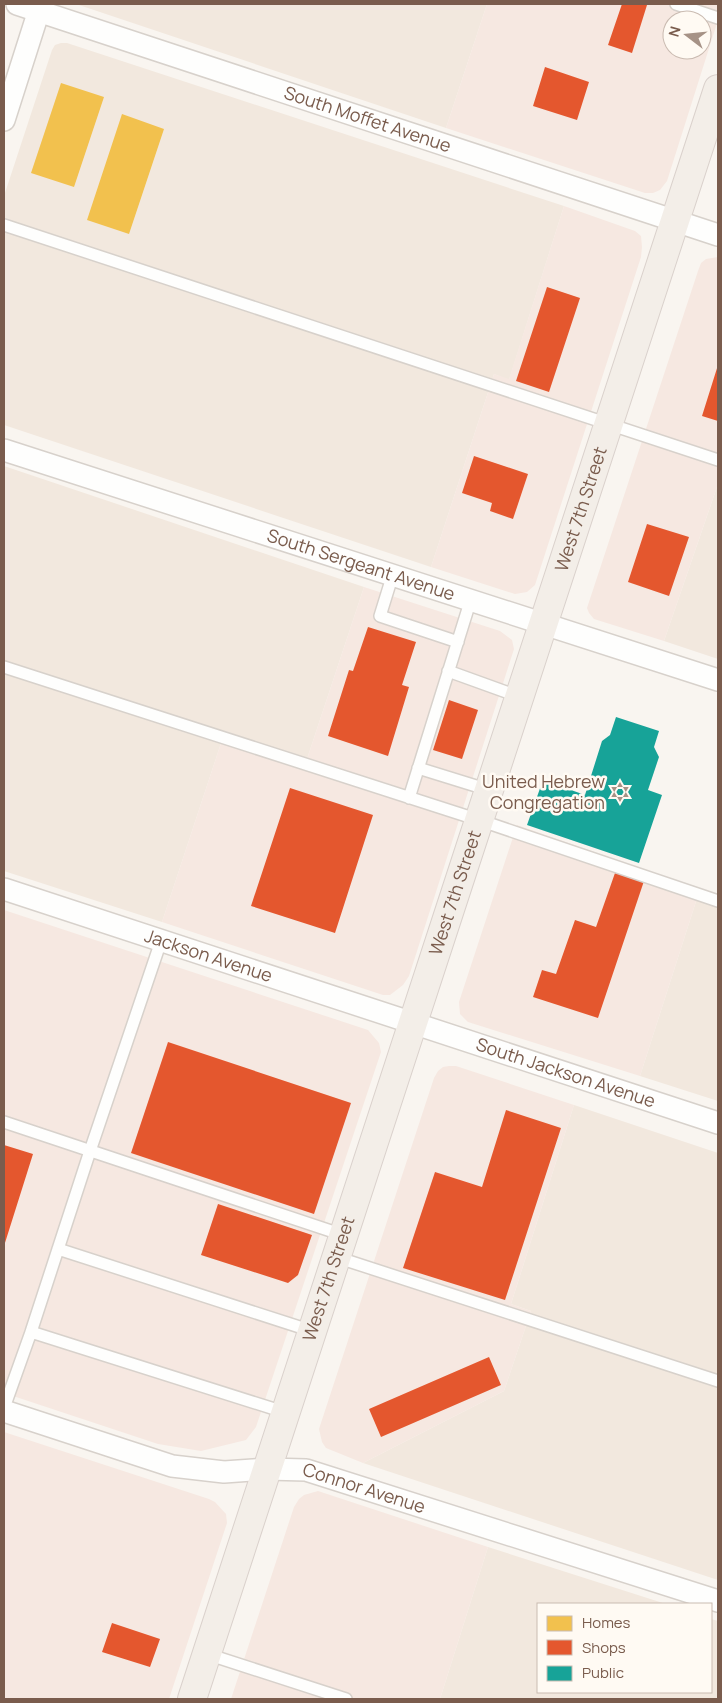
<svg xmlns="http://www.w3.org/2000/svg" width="722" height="1703" font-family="Manrope,sans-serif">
<rect width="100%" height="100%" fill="#f9f5f0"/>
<path fill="#f2e8de" d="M76,4H487L446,128Z
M61,43H67L564,206L509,380L494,374L431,567L4,425V196L52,50L55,45Z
M4,466L364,587L307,759L225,731L162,922L4,871Z
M718,484V659L664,641Z
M700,889L718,896V1101L640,1076Z
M574,1105L718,1153V1580L363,1463L504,1391L531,1311L511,1304Z
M488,1547L666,1604H538V1692H711V1619L718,1621V1699H440Z"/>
<path fill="#f6e8e1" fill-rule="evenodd" d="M487,4H718V20L667,181L660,190L653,193H645L446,128ZM672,20H702V50H672Z
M564,206L635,231L641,236L642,247L641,257L535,585L527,592L515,594L431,567L494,374L509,379Z
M718,257V484L664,641L594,619L589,613L587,608L698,271L701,263L706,259Z
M364,587L500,631L512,640L514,649L409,976L403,985L390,995H383L162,922L225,731L307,759Z
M517,825L700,889L640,1076L468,1022L460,1014L459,1002Z
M4,910L368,1030L379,1043L381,1052L256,1427L246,1440L201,1451L158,1444L4,1393Z
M449,1066H456L574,1105L511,1304L531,1311L504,1391L363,1463L326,1448L322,1442L319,1429L434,1078L438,1071L443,1067Z
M4,1432L209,1499L215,1502L226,1514L227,1523L169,1699H4Z
M318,1491L488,1547L440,1699H231L294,1507L299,1499L304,1495Z"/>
<path fill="#f2c14e" d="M61,83L104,97L74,187L31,173Z
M122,114L164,129L129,234L87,220Z"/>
<path fill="#e4572e" d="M622,4H642L647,5L632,53L608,45Z
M545,67L589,82L577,120L533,106Z
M547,287L580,298L549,392L516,381Z
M718,365V421L702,416Z
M474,456L528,474L513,519L490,511L492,503L462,493Z
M647,524L689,537L669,596L628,582Z
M368,627L416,642L402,685L409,687L388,756L328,736L349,670L353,671Z
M449,700L478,710L462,759L433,750Z
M290,788L373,815L335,933L251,906Z
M615,873L644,881L598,1018L533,997L542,970L556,974L575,920L596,927Z
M168,1042L351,1103L314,1214L131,1153Z
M506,1110L561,1128L505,1300L403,1268L435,1172L482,1187Z
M4,1145L33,1154L4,1246Z
M218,1204L312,1235L298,1275L288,1283L201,1255Z
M489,1357L501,1385L381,1437L369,1409Z
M112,1623L160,1639L150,1667L102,1652Z"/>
<path fill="#17a398" d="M616,717L659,731L654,747L659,757L648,790L662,795L639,863L527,825L543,780L585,795L602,741L610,735Z"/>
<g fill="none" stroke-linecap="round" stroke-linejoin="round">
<defs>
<path id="lane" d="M676,4L718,18
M4,225L718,460
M393,574L380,616L458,642
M4,667L479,820L718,901
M448,671L520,697
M418,768L489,790
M409,798L471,599
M4,1122L343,1235
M58,1249L312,1331
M336,1257L718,1381
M31,1332L284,1412
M4,1408L31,1332L90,1151L161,941
M207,1654L346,1699"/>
<g id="street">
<path id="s1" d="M17,4L718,235"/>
<path d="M4,120L41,4"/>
<path id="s2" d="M4,450L718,680"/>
<path id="s3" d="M4,889L718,1123"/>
<path id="s4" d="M4,1411L172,1466L224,1472L267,1469L306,1470L718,1601"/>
</g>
<g id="primary">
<path id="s5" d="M192,1699C366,1162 544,626 718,89"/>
</g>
</defs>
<use href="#lane" stroke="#d7d1cb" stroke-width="14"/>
<use href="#street" stroke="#d7d1cb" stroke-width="24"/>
<use href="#primary" stroke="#dad1cc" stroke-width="30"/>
<use href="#lane" stroke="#fefefd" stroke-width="11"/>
<use href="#street" stroke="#fefefd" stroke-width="21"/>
<use href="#primary" stroke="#f3eee8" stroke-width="28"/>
</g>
<defs>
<symbol id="synagogue-bare" viewBox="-9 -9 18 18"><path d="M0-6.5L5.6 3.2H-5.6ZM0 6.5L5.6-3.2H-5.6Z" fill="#a69286" stroke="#fffaf3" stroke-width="2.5" paint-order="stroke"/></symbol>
</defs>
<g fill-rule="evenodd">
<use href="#synagogue-bare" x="606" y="778" width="28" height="28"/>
</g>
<g text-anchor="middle" stroke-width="5" stroke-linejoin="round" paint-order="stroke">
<g font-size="18" fill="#7a5c4d" stroke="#fffaf3">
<text dy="6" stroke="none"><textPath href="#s1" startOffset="369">South Moffet Avenue</textPath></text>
<text dy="6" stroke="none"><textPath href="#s5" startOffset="1252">West 7th Street</textPath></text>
<text dy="6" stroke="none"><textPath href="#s2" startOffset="375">South Sergeant Avenue</textPath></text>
<text dy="6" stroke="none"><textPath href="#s5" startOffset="848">West 7th Street</textPath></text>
<text dy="6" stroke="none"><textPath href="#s3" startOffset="215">Jackson Avenue</textPath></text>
<text dy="6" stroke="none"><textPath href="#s3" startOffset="591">South Jackson Avenue</textPath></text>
<text dy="6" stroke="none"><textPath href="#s5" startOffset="442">West 7th Street</textPath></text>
<text dy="6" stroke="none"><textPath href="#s4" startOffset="372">Connor Avenue</textPath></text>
</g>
<g font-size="18" fill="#7a5c4d" stroke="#fffaf3" text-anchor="end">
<text x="605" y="788">United Hebrew<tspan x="605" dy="21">Congregation</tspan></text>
</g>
</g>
<rect width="722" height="1703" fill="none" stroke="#7a5c4d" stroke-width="10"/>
<rect x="537" y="1603" width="175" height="90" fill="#fffaf3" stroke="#cabbb1"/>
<rect x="547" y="1616" width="25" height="15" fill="#f2c14e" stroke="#cabbb1"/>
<text x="582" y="1628" font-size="15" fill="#7a5c4d">Homes</text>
<rect x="547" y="1640" width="25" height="15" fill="#e4572e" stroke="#cabbb1"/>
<text x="582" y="1653" font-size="15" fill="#7a5c4d">Shops</text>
<rect x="547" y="1666" width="25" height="15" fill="#17a398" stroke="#cabbb1"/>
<text x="582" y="1678" font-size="15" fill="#7a5c4d">Public</text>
<g transform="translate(687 35) rotate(286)"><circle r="24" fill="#fffaf3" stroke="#cabbb1"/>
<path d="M0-4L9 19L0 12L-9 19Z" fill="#a69286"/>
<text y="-8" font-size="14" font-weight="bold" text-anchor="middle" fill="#7a5c4d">N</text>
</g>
</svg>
